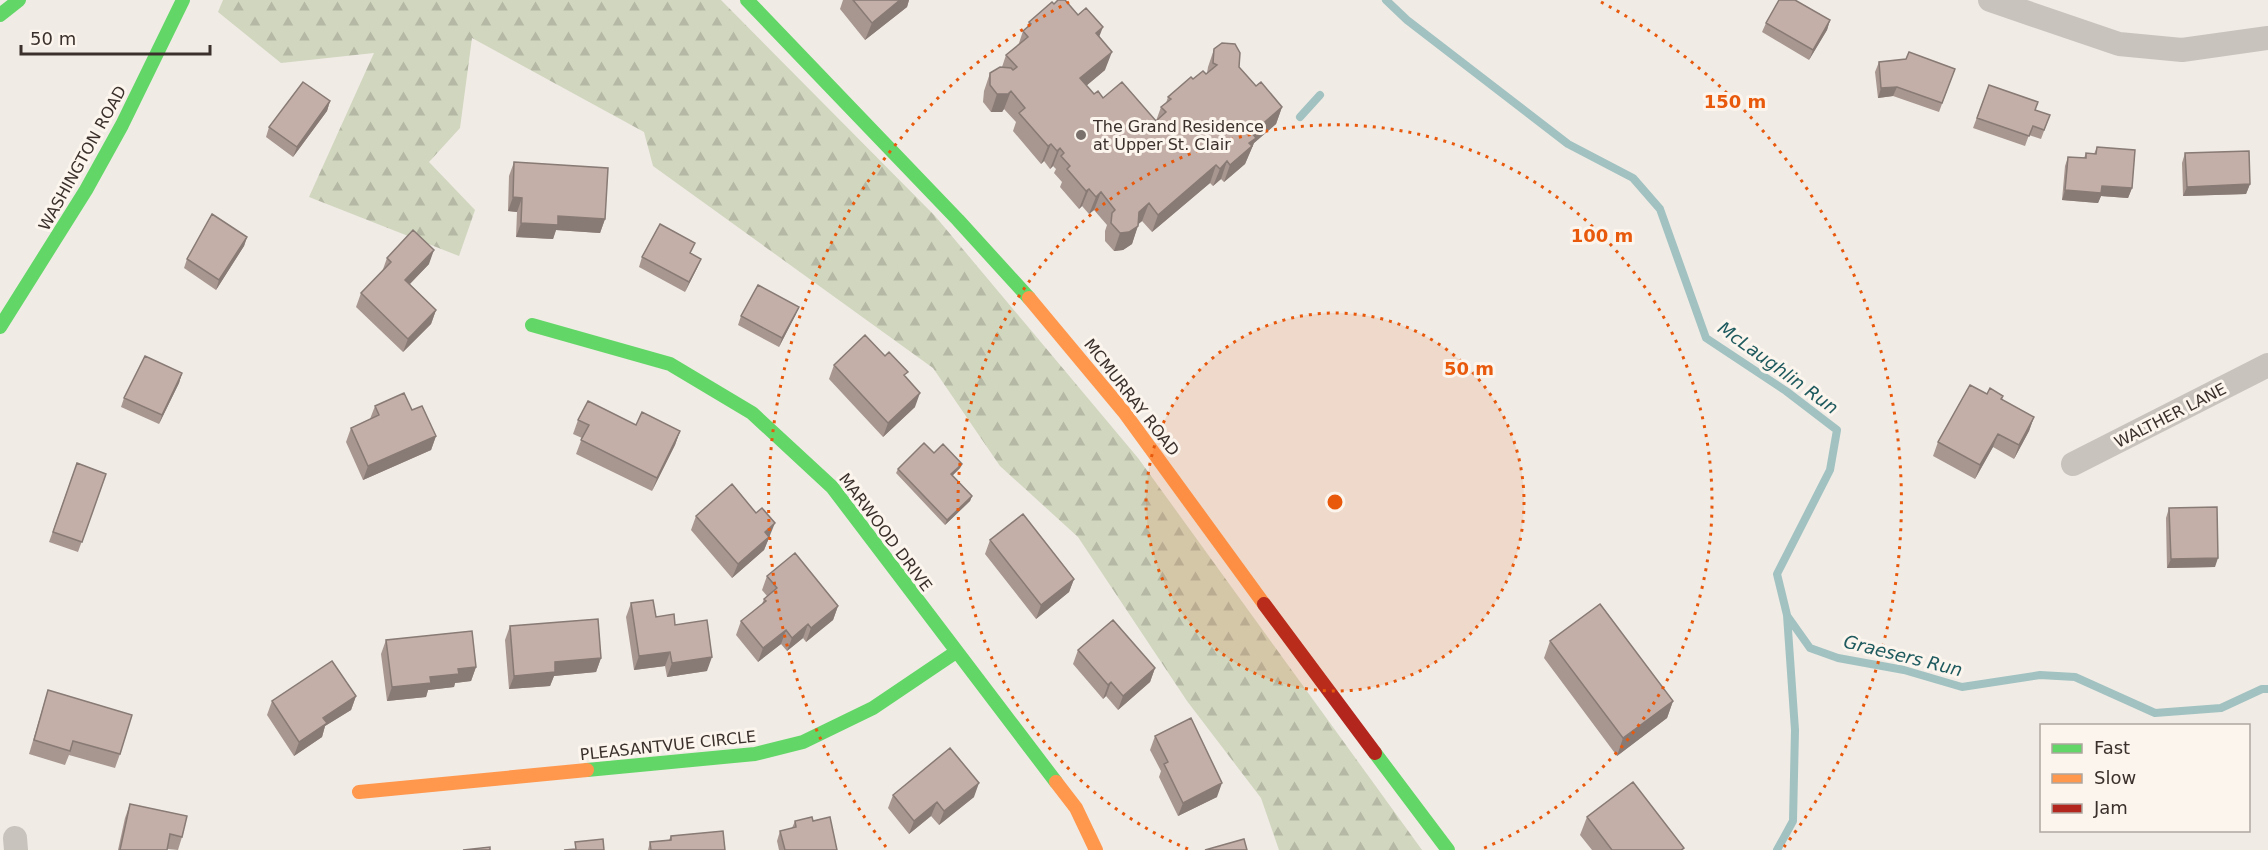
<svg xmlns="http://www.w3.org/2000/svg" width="2268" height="850" font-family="'DejaVu Sans',sans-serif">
<defs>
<pattern id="forest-firs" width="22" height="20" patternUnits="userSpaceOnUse" patternTransform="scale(1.5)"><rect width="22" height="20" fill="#d1d6bf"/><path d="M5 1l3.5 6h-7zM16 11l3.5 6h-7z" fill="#b4b8a4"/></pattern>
</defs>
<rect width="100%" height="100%" fill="#f0ebe5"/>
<path fill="url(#forest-firs)" d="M223,0H721L935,216L1138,458L1422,850H1279L1261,798L1187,701L1078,537L1000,466L933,368L653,166L644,132L472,38L460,128L429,162L475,210L459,256L309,197L374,53L281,63L218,12Z"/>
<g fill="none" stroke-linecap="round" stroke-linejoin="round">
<path stroke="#a1c2c1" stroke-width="8" d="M1386,0L1407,20L1568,144L1633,178L1660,209L1706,338L1786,391L1837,430L1830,470L1777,574L1787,615L1795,730L1793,821L1777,850
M1300,117L1320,95
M1788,617L1810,648L1838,658L1904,670L1962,687L2040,675L2075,677L2155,713L2221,708L2262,689H2268"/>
<path stroke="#c9c3be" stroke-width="24" d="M1990,0L2119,44L2182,50L2268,38
M2073,464L2268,365
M15,838L16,850"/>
<path stroke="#63d668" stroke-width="14" d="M747,0L958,220L1029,298
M0,15L19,0
M532,325L670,364L752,413L832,487L1056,782
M0,327L86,190L122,125L183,0
M1375,753L1448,850
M587,770L755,754L803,742L873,708L956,652"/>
<path stroke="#ff974d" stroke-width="14" d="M1029,298L1124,412L1264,604
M1056,782L1076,808L1096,850
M359,792L587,770"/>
<path stroke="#b3261e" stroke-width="14" d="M1264,604L1375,753"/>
</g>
<path fill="#a89690" d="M843,0H909L907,7L865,40L840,9Z
M1054,4L1078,15L1099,37L1105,70L1086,86L1094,94L1156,121L1161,107L1166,103L1168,97L1193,79L1207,73L1208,67L1214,49L1239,67L1256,86L1282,107L1276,124L1254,143L1245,164L1224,182L1221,179L1213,186L1210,183L1152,232L1142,221L1138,224L1132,244L1123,250L1114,251L1105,241V231L1107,225L1094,210L1089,214L1082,206L1079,209L1060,187L1062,182L1054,173L1056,169L1053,166L1050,169L1044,161L1041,164L1013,131L1016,122L1004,109L1002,112H991L983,102L984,91L990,73L1002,67L1006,55L1018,46L1023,31L1027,28L1029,22Z
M1830,20L1827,30L1809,60L1762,32L1766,23Z
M1879,62L1955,69L1939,112L1893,96L1878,98L1875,72Z
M1989,85L2035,110L2050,115L2041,139L2029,135L2025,146L1973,128Z
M330,101L327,111L293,157L266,137L269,127Z
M2097,147L2132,188L2128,198L2101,196L2098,203L2062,200L2065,166L2068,157L2084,158L2086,153L2094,154Z
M2185,153L2250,184L2246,194L2183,196L2182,163Z
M514,162L605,219L600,233L556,230L553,239L516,237L517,212L508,211L509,176Z
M247,237L244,246L216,290L184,268L187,259Z
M691,254L701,259L697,268L685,292L639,267L642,257Z
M387,258L429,264L410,284L436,310L431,324L403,352L356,307L361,293L382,272Z
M799,307L795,316L779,347L738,325L741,316Z
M885,356L906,378L915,407L883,437L829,379L834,365Z
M182,373L179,383L159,424L121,407L124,398Z
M1987,394L2003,396L2002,400L2034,417L2029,431L2014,459L1993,447L1975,479L1933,456L1938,442Z
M375,406L412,410L436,436L431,450L363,480L346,442L351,428L370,419Z
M578,420L636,425L680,431L675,445L652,491L576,454L582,438L573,434Z
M934,453L962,464L960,468L952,476L972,496L970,501L945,525L896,473L898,469Z
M77,463L106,474L78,552L49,542Z
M2169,508L2215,567L2167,568L2166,518Z
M756,513L770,537L769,538L764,550L732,578L691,530L696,516Z
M990,540L1074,579L1069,592L1036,619L985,554Z
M767,576L838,606L833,620L806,642L803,638L787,651L781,644L758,662L736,635L741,621L762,604L764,599L767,596L762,590Z
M631,603L656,617L675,625L707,671L667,677L665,666L634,670L626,617Z
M510,626L601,658L596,672L554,676L550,686L509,689L505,640Z
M386,640L476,667L471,681L455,683L454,687L428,690L426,697L387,701L381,654Z
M1550,641L1673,701L1667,718L1617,756L1544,658Z
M1078,650L1155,668L1150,682L1118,710L1106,696L1103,699L1073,664Z
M48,690L120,754L115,768L69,755L65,765L29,754Z
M356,696L351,710L325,726L322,737L294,756L267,715L272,701Z
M1155,736L1217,797L1178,816L1159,777L1161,771L1150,750Z
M893,795L974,797L939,825L931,816L909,834L888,808Z
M130,804L182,837L178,850L167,849V850H118L125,818Z
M1587,817L1684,848L1683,850H1592L1580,835Z
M795,821H813L837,850H779L777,841L780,831L792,828Z
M671,836L725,850H648L650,842L669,840Z"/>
<path fill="#887a75" d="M900,0H909L907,7L865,40L872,23Z
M1830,20L1827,30L1809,60L1813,50Z
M1103,27L1096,45V33Z
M1112,52L1105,70L1074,96L1080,78Z
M1897,87L1893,96L1878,98L1881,88Z
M1011,91L1004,109L1002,112H991L997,94Z
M330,101L327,111L293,157L297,147Z
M1282,107L1276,124L1254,143L1245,164L1224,182L1230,165L1252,133Z
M1051,144L1044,161L1041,164L1048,146Z
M1060,148L1053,166L1050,169L1057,151Z
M1227,161L1221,179L1213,186L1220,169Z
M1216,165L1210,183L1152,232L1158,215Z
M2250,184L2246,194L2183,196L2187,187Z
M2102,186L2132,188L2128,198L2101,196L2098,203L2062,200L2065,190Z
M1089,189L1082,206L1079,209L1086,191Z
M1101,192L1094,210L1089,214L1096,197Z
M513,197L522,198L517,212L508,211Z
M1149,203L1142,221L1132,230L1139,212Z
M558,216L605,219L600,233L556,230L553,239L516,237L521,223Z
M1138,226L1132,244L1123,250L1114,251L1120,233Z
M247,237L244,246L216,290L219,280Z
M434,250L429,264L400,294L405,280Z
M701,259L697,268L685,292L689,282Z
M799,307L795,316L779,347L782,338Z
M436,310L431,324L403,352L408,339Z
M182,373L179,383L159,424L162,415Z
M920,393L915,407L883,437L888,423Z
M2034,417L2029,431L2014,459L2019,445Z
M680,431L675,445L652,491L657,478Z
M1998,434L1993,447L1975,479L1980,465Z
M436,436L431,450L363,480L368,466Z
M962,464L960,468L949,479L951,474Z
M972,496L970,501L945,525L947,520Z
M775,523L764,550L732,578L738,564L765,532Z
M2218,558L2215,567L2167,568L2171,559Z
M1074,579L1069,592L1036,619L1041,605Z
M838,606L833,620L806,642L811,628Z
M808,624L803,638L787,651L792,638Z
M786,630L781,644L758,662L763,648Z
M670,652L665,666L634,670L639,656Z
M712,657L707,671L667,677L672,663Z
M601,658L596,672L554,676L550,686L509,689L514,676L555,662Z
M476,667L471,681L455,683L454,687L428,690L426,697L387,701L392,687L458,669Z
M1155,668L1150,682L1118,710L1123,696Z
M1111,682L1106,696L1103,699L1108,685Z
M356,696L351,710L325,726L322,737L294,756L299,742L323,718Z
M1673,701L1667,718L1617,756L1623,738Z
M979,783L974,797L939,825L944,811Z
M1222,783L1217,797L1178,816L1183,803Z
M937,802L931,816L909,834L914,821Z"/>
<path fill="#c3afa7" stroke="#887a75" stroke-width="1.5" d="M853,0H900L872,23Z
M1058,0H1065L1078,15L1086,8L1103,27L1096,33L1112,52L1080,78L1094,94L1098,91L1103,98L1122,82L1156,121L1166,112L1161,107L1171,99L1168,97L1191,77L1193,79L1203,71L1206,74L1217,65L1213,63L1214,49L1222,43L1235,44L1240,53L1239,67L1256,86L1261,82L1282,107L1252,133L1256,138L1249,143L1252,146L1230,165L1227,161L1220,169L1216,165L1158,215L1149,203L1139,212L1138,226L1129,232L1120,233L1111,223L1112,213L1115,210L1101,192L1096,197L1089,189L1086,191L1067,169L1070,166L1061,156L1064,153L1060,148L1057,151L1051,144L1048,146L1019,113L1025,108L1011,91L1008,94H997L990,85V73L1000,67L1011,68L1013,70L1017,67L1006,55L1028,37L1023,31L1031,24L1029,22L1052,2L1054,4Z
M1779,0H1795L1830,20L1813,50L1766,23Z
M1909,52L1955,69L1942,103L1897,87L1881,88L1879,62L1906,59Z
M303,82L330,101L297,147L269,127Z
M1989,85L2038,102L2035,110L2050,115L2044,130L2033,126L2029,136L1977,118Z
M2097,147L2135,150L2132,188L2102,186L2101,193L2065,190L2068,157L2086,158V153L2096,154Z
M2249,151L2250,184L2187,187L2185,153Z
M514,162L608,168L605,219L558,216V225L521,223L522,198L513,197Z
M212,214L247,237L219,280L187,259Z
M660,224L695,243L690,253L701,259L689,282L642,257Z
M413,230L434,250L405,280L436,310L408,339L361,293L391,262L387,258Z
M758,285L799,307L782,338L741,316Z
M865,335L885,356L889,352L908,372L904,375L920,393L888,423L834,365Z
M145,356L182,373L162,415L124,398Z
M1970,385L1987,394L1990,388L2003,396L2001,399L2034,417L2019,445L1998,434L1980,465L1938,442Z
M404,393L412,410L422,406L436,436L368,466L351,428L379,415L375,406Z
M588,401L636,425L642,412L680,431L657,478L581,440L589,425L578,420Z
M924,443L934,453L943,444L962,464L951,474L972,496L947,520L898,469Z
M77,463L106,474L82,542L53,532Z
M732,484L756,513L762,508L775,523L765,532L769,537L738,564L696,516Z
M2217,507L2218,558L2171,559L2169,508Z
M1023,514L1074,579L1041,605L990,540Z
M795,553L838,606L811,628L808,624L792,638L786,630L763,648L741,621L766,601L764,599L777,588L767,576Z
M653,600L656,617L674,614L675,625L707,620L712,657L672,663L670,652L639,656L631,603Z
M1600,604L1673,701L1623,738L1550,641Z
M598,619L601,658L555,662V672L514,676L510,626Z
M1113,620L1155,668L1123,696L1111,682L1108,685L1078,650Z
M472,631L476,667L458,669L459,674L430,677L431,683L392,687L386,640Z
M332,661L356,696L323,718L327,723L299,742L272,701Z
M48,690L132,715L120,754L73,741L70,751L34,740Z
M1191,718L1222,783L1183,803L1164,764L1168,762L1155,736Z
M950,748L979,783L944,811L937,802L914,821L893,795Z
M1633,782L1684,848L1681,850H1612L1587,817Z
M130,804L187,816L182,837L170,834L167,850H120Z
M812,817L813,821L830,817L837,850H785L780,831L796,827L795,821Z
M723,831L725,850H651L650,842L671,840V836Z
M603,839L604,850H564L576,849L575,842Z
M1244,839L1247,850H1205Z
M490,847V850H463Z"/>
<circle cx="1335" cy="502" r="189" fill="#e8590c" fill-opacity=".12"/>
<g fill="none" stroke="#e8590c" stroke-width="3" stroke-dasharray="3 6">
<circle cx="1335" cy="502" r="189"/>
<path d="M1188 849A377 377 0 1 1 1482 849"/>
<path d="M886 847A566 566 0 0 1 1069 2M1601 2A566 566 0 0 1 1784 847"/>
</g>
<circle fill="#7a716c" stroke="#fbf5ee" stroke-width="2" cx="1081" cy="135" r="6"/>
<g text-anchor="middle" stroke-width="6" stroke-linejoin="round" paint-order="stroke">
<g font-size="16" fill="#3b302b" stroke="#fbf5ee" text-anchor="start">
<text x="1093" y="132">The Grand Residence<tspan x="1093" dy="18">at Upper St. Clair</tspan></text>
</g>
<g font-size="16" fill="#3b302b" stroke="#fbf5ee">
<text transform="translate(82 158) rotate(-61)" y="6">WASHINGTON ROAD</text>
<text transform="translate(1132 397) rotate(52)" y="6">MCMURRAY ROAD</text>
<text transform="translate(2170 415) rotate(-27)" y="6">WALTHER LANE</text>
<text transform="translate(886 532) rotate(53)" y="6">MARWOOD DRIVE</text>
<text transform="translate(668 745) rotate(-6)" y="6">PLEASANTVUE CIRCLE</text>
</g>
<g font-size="18" font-style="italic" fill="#1f5a5e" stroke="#fbf5ee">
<text transform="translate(1778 368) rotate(36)" y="6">McLaughlin Run</text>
<text transform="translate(1903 656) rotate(14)" y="6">Graesers Run</text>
</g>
</g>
<circle cx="1335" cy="502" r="9" fill="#e8590c" stroke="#fbf5ee" stroke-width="3"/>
<g font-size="18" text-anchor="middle" font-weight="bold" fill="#e8590c" stroke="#fbf5ee" stroke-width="6" stroke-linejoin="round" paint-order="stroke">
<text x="1735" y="108">150 m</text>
<text x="1602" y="242">100 m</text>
<text x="1469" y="375">50 m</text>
</g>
<rect x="2040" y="724" width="210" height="108" fill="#fbf5ee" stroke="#aea6a0" stroke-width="1.5"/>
<rect x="2052" y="744" width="30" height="9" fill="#63d668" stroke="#aea6a0" stroke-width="1.5"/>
<text x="2094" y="754" font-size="18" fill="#3b302b">Fast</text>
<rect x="2052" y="774" width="30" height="9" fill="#ff974d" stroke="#aea6a0" stroke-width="1.5"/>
<text x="2094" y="784" font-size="18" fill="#3b302b">Slow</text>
<rect x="2052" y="804" width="30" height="9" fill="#b3261e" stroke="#aea6a0" stroke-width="1.5"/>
<text x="2094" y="814" font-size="18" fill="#3b302b">Jam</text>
<path d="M21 45v9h189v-9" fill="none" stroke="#3b302b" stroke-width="3"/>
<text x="30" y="45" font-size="18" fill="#3b302b" stroke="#fbf5ee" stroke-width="4.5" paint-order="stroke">50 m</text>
</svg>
